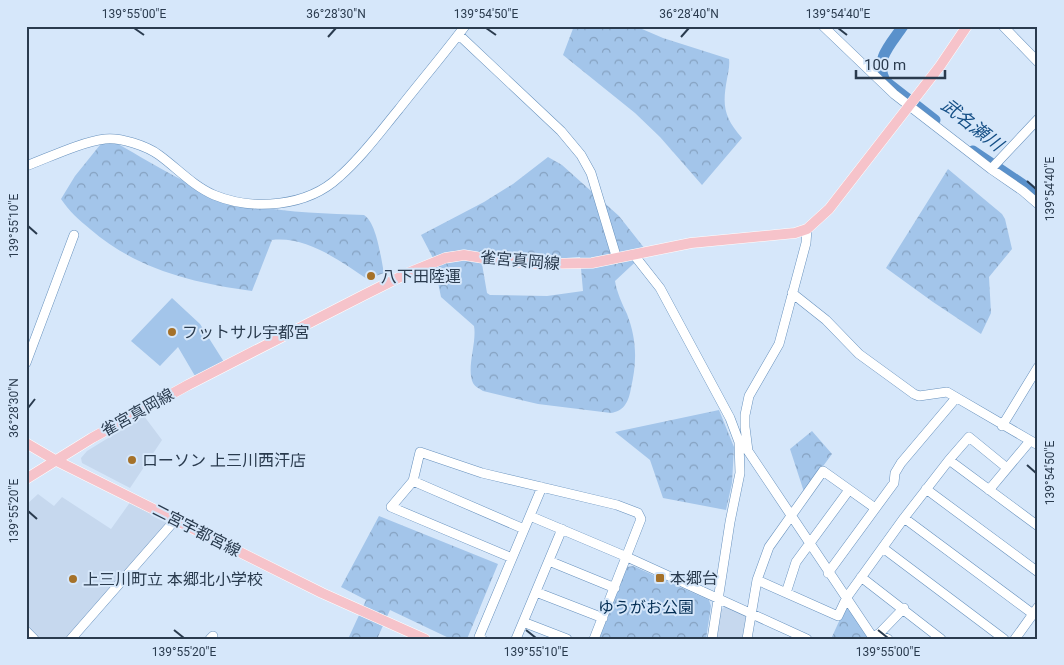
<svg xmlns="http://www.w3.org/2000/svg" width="1064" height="665" font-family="Roboto,'Noto Sans JP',sans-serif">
<defs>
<pattern id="forest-crowns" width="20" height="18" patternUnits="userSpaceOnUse" patternTransform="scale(1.25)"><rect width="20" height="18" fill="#a3c5ea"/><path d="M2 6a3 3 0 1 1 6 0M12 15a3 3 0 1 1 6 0" fill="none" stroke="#85a1c0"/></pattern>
</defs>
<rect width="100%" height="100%" fill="#d6e7fa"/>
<path fill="#c6d8ee" d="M144,416L162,440L130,488L82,463L81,458L87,451Z
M38,494L54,506L62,497L111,529L131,501L171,521L68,639H37L26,629V505Z
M726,606L748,617L743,639H716L721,610Z"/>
<path fill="#a3c5ea" d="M172,298L200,324L224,362L195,376L178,347L160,366L131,341Z"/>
<path fill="url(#forest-crowns)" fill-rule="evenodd" d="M574,26H635L663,38L729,59C730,66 728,73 727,79C722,106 724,117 742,138L702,185L660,137L635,113L563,55Z
M104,140H111C151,162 190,189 235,201C276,213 321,213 364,215C377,223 381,259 384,273L367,279C340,261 307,236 272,240L252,291C193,283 136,269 90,229C79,220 69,211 61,199L75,176Z
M548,157L562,165L619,216L645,249V253L615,281C617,293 622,303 627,314C637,340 637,362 631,388C629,400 625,411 611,413L538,404L483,391C479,388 475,387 473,383C466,368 477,343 474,326L441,297L433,258L421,235L484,202L513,184ZM580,257L583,291L547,296L490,295L487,293L482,264Z
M948,169L1002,214L1005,219L1012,249L989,277L991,313L981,334L933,302L886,268Z
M719,410L734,447L732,483L726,510L663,498L650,460L615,432Z
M812,431L832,454L804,492L790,449Z
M379,516L498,564L467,639H451L390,610L377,639H348L366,600L341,587Z
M633,566L709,600L711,606L706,639H597L627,567Z
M846,606L868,634V639H831Z"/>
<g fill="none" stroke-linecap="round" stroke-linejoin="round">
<path stroke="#5a91cb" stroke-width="11" d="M903,26C891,44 874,59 885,81L935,120
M973,151L1028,188L1038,198"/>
<defs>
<path id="minor" d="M823,26L894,94L991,169L1023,191L1038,204
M1003,26L1038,62
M459,35L561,131L581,155L591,173L617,259
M26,166C50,157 81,142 105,139C120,137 147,146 159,155C177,168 193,186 214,195C253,211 307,207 339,177C362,157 380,132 399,109C421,81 444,54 465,26
M991,169L1038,119
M807,229L806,243L779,344L749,396L745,415V427L748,451L874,639L904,608
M634,255L660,288L730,418L739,442L740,473L730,522L712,639
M792,293L826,320L859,354L914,394L919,396L947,392L1038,445
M26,363L74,235
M1002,426L1038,367
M949,460L969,437L1007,468
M413,481L524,529
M926,489L1038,572
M989,490L1030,441
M530,516L627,557L807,639
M904,518L1033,614
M883,548L1004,639
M512,558L391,507L413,481L420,452L482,473L617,505L638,513L641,519L594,639
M549,561L615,588
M828,573L894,483L895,473L901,463L956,398
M861,577L941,639
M757,580L838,616L847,597L904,518L949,460L1038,526
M536,592L603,618
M786,593L796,562L849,490
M523,622L567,639
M26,631L34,639
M878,634L888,639
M71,639L176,519
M210,639L213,636
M482,639L479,637L542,487
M516,639L562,529
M747,639L757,580L769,547L823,471L875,508
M1015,639L1038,607"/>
<path id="major" d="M26,443L55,460L322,593L425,639
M26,479L92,438L188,385L364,295L408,273L445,258L464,255L501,261L539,264L592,263L691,243L795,233L807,229L829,209L940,66L967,26"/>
</defs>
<use href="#minor" stroke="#6791bd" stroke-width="10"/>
<use href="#major" stroke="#fff" stroke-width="11"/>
<use href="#minor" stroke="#fff" stroke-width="9"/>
<use href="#major" stroke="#f6c3ca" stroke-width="10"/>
</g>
<path fill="none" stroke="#2a3b4e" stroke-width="2" d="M134,28L144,35M486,28L496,35M838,28L847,35M328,37L336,28M681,37L689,28M1027,181L1036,189M28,226L37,234M28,408L35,399M1027,465L1036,473M28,511L37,519M174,630L184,638M526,630L536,638M878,630L888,638"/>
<g fill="#a57129" stroke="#d6e7fa" stroke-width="2">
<circle cx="371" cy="276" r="5"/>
<circle cx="172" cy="332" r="5"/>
<circle cx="132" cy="460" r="5"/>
<rect x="655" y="573" width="10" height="10" rx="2.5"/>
<circle cx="73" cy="579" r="5"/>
</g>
<g text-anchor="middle" stroke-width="4" stroke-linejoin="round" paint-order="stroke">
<g font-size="16" fill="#2a3b4e" stroke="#d6e7fa">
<text transform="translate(520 260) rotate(5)" y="6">雀宮真岡線</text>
<text transform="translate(137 412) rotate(-29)" y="6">雀宮真岡線</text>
<text transform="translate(197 530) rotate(27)" y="6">二宮宇都宮線</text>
</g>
<g font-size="16" fill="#2a3b4e" stroke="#d6e7fa" text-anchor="start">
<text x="381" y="282">八下田陸運</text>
<text x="182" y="338">フットサル宇都宮</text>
<text x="142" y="466">ローソン 上三川西汗店</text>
<text x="670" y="584">本郷台</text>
<text x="83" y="585">上三川町立 本郷北小学校</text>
</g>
<g font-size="16" fill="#032d53" stroke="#d6e7fa">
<text x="646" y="613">ゆうがお公園</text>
</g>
<g font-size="18" font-style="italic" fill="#154f86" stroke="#d6e7fa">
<text transform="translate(972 125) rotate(38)" y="6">武名瀬川</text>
</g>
</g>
<rect width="1064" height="665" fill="none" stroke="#d6e7fa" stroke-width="55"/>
<path d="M856 70v8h89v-8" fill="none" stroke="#2a3b4e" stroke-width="2.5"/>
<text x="864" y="70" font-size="15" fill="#2a3b4e" stroke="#d6e7fa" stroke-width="4" paint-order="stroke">100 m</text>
<rect x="28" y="28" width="1008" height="610" fill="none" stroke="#2a3b4e" stroke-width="2"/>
<g font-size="12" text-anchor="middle" fill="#2a3b4e">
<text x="134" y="18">139°55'00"E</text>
<text x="336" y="18">36°28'30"N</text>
<text x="486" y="18">139°54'50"E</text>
<text x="689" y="18">36°28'40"N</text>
<text x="838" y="18">139°54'40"E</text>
<text transform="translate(1050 189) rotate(-90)" y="4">139°54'40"E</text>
<text transform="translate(14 226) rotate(-90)" y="4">139°55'10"E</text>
<text transform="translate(14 408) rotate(-90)" y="4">36°28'30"N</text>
<text transform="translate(1050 473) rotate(-90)" y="4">139°54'50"E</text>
<text transform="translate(14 511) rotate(-90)" y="4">139°55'20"E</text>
<text x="184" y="656">139°55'20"E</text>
<text x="536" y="656">139°55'10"E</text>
<text x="888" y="656">139°55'00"E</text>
</g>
</svg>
